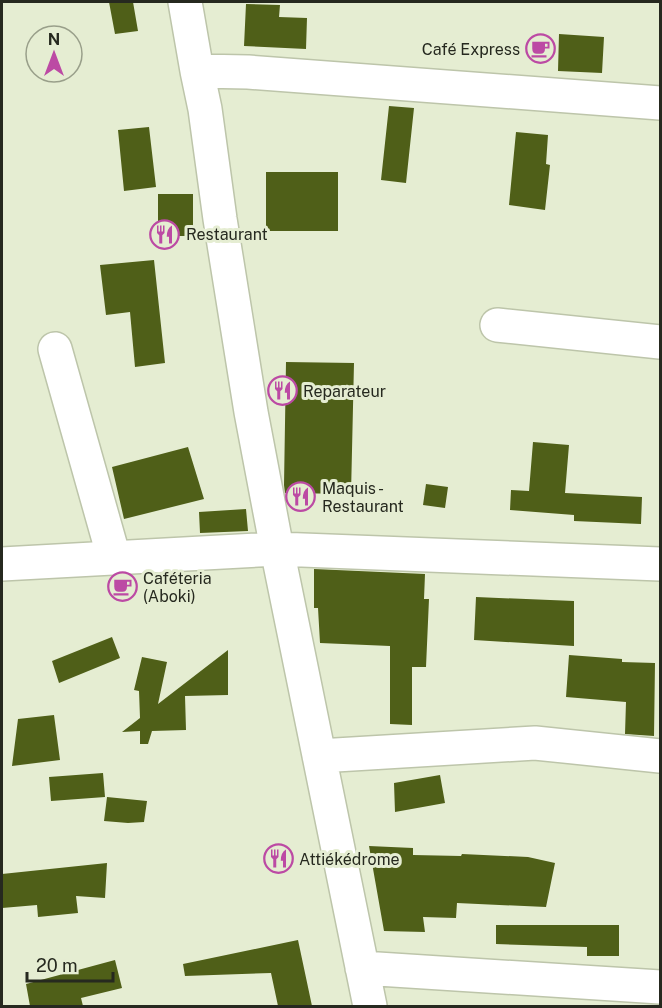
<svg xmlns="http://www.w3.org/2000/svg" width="662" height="1008" font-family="'Public Sans',sans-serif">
<rect width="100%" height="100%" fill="#e5edd2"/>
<path fill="#4f5f18" d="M109,2H133L138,31L115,34Z
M246,4L280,5L279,17L307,18L306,49L244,46Z
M559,34L604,37L602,73L558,71Z
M389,106L414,108L406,183L381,180Z
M149,127L156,187L124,191L118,130Z
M516,132L548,135L546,164L550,165L545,210L509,205Z
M266,172H338V231H266Z
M158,194H193V236H158Z
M154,260L165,363L135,367L130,312L106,315L100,265Z
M286,362L354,363L351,494L285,493L284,485Z
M533,442L569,445L565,493L642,497L641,524L574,521V515L510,510L511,490L529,491Z
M188,447L204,499L124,519L112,467Z
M426,484L448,487L445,508L423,505Z
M246,509L248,531L200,533L199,512Z
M314,569L425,574L424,599H429L426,667H412V725L390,724V646L320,643L318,608H314Z
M476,597L574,601V646L474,640Z
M112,637L120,658L59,683L52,661Z
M228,650V695L185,696L186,730L152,731L148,744H140V731L122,732L140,718L139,691L134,690L142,657L167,662L158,704Z
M569,655L622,659V662L655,663L654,736L625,734L626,702L566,697Z
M54,715L60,760L12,766L18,719Z
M103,773L105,797L51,801L49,777Z
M440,775L445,803L395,812L394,783Z
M107,797L147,801L144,822L128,823L104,821Z
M369,846L413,848V855L461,856L462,854L528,857L555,863L546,907L457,903L456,918L423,917L425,932L384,931Z
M107,863L105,898L76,896L78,913L38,917L37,905L2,908V874Z
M496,925H619V956H587V947L496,944Z
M298,940L312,1006H278L271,973L185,976L183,964Z
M115,960L122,988L81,998L83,1006H30L26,984Z"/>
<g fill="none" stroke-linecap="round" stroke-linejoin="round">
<defs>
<path id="street" d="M185,2L197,71L205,109L220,219L251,412L277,549L370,1006
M197,71L248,72L660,103
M497,325L660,342
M55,349L114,558
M2,564L277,549L660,564
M319,756L535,743L660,756
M362,968L660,987"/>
</defs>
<use href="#street" stroke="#bdc5aa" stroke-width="36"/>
<use href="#street" stroke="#fff" stroke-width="33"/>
</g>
<defs>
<symbol id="cafe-ring" viewBox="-11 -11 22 22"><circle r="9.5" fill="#e5edd2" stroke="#bc4aa4" stroke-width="1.5"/><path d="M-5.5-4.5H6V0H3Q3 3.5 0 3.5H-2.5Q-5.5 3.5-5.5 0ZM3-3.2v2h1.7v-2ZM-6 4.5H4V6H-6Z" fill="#bc4aa4"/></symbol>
<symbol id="restaurant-ring" viewBox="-11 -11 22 22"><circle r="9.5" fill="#e5edd2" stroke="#bc4aa4" stroke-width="1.5"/><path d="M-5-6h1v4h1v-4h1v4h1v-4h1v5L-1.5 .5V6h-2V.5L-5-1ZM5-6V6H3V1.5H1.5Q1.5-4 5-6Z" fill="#bc4aa4"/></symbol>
</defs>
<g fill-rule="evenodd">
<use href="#cafe-ring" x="524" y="32" width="33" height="33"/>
<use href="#restaurant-ring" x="148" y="218" width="33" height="33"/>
<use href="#restaurant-ring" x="266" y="374" width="33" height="33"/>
<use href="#restaurant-ring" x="284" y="480" width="33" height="33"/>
<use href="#cafe-ring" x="106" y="570" width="33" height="33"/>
<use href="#restaurant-ring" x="262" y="842" width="33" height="33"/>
</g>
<g text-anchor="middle" stroke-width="6" stroke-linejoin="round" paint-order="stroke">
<g font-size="16" fill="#26291f" stroke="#e5edd2" text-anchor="start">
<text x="520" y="55" text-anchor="end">Café Express</text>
<text x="186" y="240">Restaurant</text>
<text x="303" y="397">Reparateur</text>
<text x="322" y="494">Maquis -<tspan x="322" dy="18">Restaurant</tspan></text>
<text x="143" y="584">Caféteria<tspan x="143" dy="18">(Aboki)</tspan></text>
<text x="299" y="865">Attiékédrome</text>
</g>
</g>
<rect width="662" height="1008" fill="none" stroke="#26291f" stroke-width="6"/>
<g transform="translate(54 54)"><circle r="28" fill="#e5edd2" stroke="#999f8a" stroke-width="1.5"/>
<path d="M0-4.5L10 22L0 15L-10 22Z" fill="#bc4aa4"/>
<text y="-9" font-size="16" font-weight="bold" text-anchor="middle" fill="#26291f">N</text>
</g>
<path d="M27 972v9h86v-9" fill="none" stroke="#26291f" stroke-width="3"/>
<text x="36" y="972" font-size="18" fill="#26291f" stroke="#e5edd2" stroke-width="4.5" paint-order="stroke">20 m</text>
</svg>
